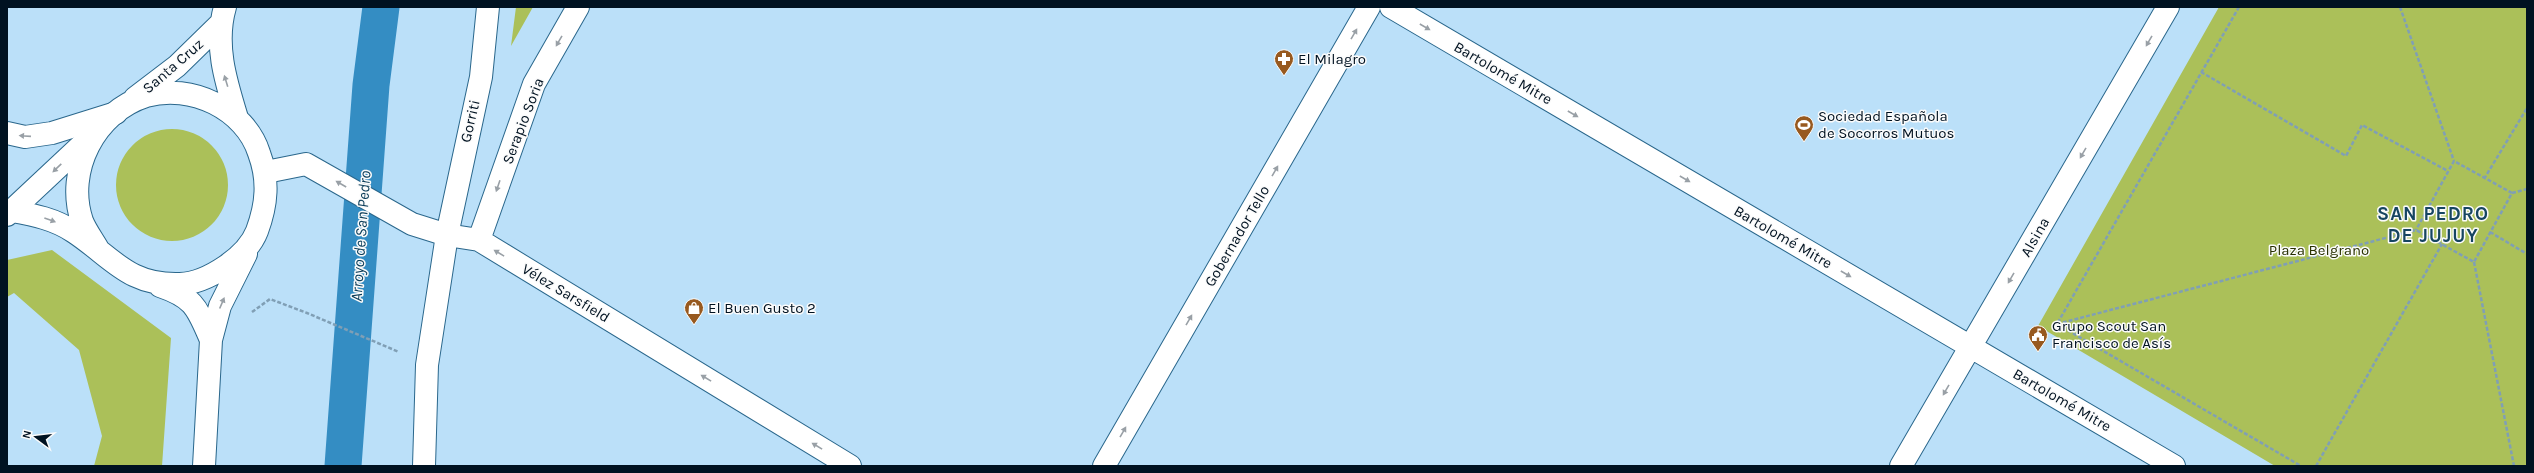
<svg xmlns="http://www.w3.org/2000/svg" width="2534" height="473" font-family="Karla,sans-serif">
<rect width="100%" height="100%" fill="#bbe0f9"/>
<path fill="#abc059" d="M516,7H533L511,46Z
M2219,7H2527V466H2275L2038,326Z
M116 185a56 56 0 1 1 112 0a56 56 0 1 1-112 0Z
M52,250L171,338L162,466H94L102,436L79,350L14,293L7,297V260Z"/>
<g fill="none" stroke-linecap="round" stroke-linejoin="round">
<path stroke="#348dc3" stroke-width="37" d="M343,466L371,85L381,7"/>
<defs>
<path id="street" d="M7,133L25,137L52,133L116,113
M266,172L306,164L412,224L447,235L479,240L850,466
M479,240L534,84L578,7
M1104,466L1369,7"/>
<path id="secondary" d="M225,7C214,45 226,82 237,118
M1391,7L2174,466
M135,98L177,66L220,24
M12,211C34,215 55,219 74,232C112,257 128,286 180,284C207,283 247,257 257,231C267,204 269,180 259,153C245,109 191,83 146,96C95,112 65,171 82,221C86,231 93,240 98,249
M7,215L86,141
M160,286C195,298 197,308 211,340
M204,466L211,340L220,306L246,254
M424,466L427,365L447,235L481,77L488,7
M1901,466L2168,7"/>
</defs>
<use href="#street" stroke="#2a678c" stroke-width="24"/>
<use href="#secondary" stroke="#2a678c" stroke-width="24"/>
<path stroke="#809fb5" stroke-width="2.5" stroke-dasharray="4 2" stroke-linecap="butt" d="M2239,7L2057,324L2301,466
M2400,7L2454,161
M2201,72L2346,156L2362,125L2448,171
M2484,179L2527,108
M2512,193L2527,189
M2490,232L2527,254
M2474,262L2514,466
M252,312L270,299L307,313L399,352
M2057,324L2416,230L2474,262L2512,193L2454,161L2416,230
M2316,466L2442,244"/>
<use href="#street" stroke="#fff" stroke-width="22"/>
<use href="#secondary" stroke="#fff" stroke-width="22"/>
</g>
<defs><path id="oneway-solid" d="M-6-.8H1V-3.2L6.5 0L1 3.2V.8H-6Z"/></defs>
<g fill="#99a0a6">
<use href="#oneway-solid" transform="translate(1425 27) rotate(30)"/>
<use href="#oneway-solid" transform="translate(1354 34) rotate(-60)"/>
<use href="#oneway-solid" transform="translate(559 41) rotate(120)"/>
<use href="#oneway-solid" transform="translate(2149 41) rotate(120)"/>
<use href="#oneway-solid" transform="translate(226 81) rotate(-107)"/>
<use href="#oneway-solid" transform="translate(1573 114) rotate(30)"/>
<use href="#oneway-solid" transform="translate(25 136) rotate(-176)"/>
<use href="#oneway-solid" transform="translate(2083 153) rotate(120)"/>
<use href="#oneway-solid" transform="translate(57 168) rotate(136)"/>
<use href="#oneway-solid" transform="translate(1275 171) rotate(-60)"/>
<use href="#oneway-solid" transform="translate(1685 179) rotate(30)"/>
<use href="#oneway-solid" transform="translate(341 184) rotate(-150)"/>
<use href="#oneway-solid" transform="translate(498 186) rotate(109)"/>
<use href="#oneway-solid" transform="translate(50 220) rotate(20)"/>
<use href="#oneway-solid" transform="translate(499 253) rotate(-149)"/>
<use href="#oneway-solid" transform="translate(1846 274) rotate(30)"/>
<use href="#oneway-solid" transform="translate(2011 278) rotate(120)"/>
<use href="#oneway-solid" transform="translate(222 303) rotate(-67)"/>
<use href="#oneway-solid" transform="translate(1189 320) rotate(-60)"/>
<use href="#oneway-solid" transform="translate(706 378) rotate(-149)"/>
<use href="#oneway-solid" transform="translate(1946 390) rotate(120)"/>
<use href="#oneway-solid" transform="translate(1123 432) rotate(-60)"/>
<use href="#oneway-solid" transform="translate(817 446) rotate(-149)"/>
</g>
<defs>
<symbol id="pharmacy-pin" viewBox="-11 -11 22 30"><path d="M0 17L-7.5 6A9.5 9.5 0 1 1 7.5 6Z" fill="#97591f" stroke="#fbfbfb"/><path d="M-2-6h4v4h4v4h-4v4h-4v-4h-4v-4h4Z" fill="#fff"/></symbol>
<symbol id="stadium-pin" viewBox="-11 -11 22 30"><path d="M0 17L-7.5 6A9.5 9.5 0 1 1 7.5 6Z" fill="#97591f" stroke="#fbfbfb"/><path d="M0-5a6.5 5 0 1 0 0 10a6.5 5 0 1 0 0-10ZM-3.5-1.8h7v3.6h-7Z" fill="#fff"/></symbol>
<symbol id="shop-pin" viewBox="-11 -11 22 30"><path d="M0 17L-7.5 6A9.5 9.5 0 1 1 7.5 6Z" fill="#97591f" stroke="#fbfbfb"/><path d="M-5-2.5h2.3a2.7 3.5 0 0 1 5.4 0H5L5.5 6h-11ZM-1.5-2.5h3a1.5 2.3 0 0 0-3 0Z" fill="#fff"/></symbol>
<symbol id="civic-pin" viewBox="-11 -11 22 30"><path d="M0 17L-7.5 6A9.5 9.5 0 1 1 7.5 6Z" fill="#97591f" stroke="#fbfbfb"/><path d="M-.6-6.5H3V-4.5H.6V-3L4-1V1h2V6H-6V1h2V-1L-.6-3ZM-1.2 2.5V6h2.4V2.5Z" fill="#fff"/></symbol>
</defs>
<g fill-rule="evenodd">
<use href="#pharmacy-pin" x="1273" y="48" width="22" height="30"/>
<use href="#stadium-pin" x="1793" y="114" width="22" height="30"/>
<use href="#shop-pin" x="683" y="297" width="22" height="30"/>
<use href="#civic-pin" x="2027" y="324" width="22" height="30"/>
</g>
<g text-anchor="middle" stroke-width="3" stroke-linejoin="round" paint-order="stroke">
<g font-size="15" fill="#001221" stroke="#fbfbfb" text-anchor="start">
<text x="1298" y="64">El Milagro</text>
<text x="1818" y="121">Sociedad Española<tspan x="1818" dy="17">de Socorros Mutuos</tspan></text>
<text x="708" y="313">El Buen Gusto 2</text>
<text x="2052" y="331">Grupo Scout San<tspan x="2052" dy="17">Francisco de Asís</tspan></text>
</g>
<g font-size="15" fill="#001221" stroke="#fbfbfb">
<text transform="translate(173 66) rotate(-41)" y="5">Santa Cruz</text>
<text transform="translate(1503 73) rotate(30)" y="5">Bartolomé Mitre</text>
<text transform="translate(470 121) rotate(-77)" y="5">Gorriti</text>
<text transform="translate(523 121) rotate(-69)" y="5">Serapio Soria</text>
<text transform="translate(1237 236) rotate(-60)" y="5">Gobernador Tello</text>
<text transform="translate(1783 237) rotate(30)" y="5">Bartolomé Mitre</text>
<text transform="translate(2035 237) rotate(-60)" y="5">Alsina</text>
<text transform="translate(566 293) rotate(31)" y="5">Vélez Sarsfield</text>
<text transform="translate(2062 400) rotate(30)" y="5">Bartolomé Mitre</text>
</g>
<g font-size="15" fill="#293100" stroke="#fbfbfb">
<text x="2319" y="255">Plaza Belgrano</text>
</g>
<g font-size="16" font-style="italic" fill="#0b3d59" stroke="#fbfbfb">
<text transform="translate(360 236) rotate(-86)" y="6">Arroyo de San Pedro</text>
</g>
<g font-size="19" font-weight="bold" letter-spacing="1" fill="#164561" stroke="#fbfbfb">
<text x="2433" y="220">SAN PEDRO<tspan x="2433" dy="22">DE JUJUY</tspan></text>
</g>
</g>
<rect width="2534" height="473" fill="none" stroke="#001221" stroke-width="16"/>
<g transform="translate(36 437) rotate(285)" stroke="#fbfbfb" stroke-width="3" paint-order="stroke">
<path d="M0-3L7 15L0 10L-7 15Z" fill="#001221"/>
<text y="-6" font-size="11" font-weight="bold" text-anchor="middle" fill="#001221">N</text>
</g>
</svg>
